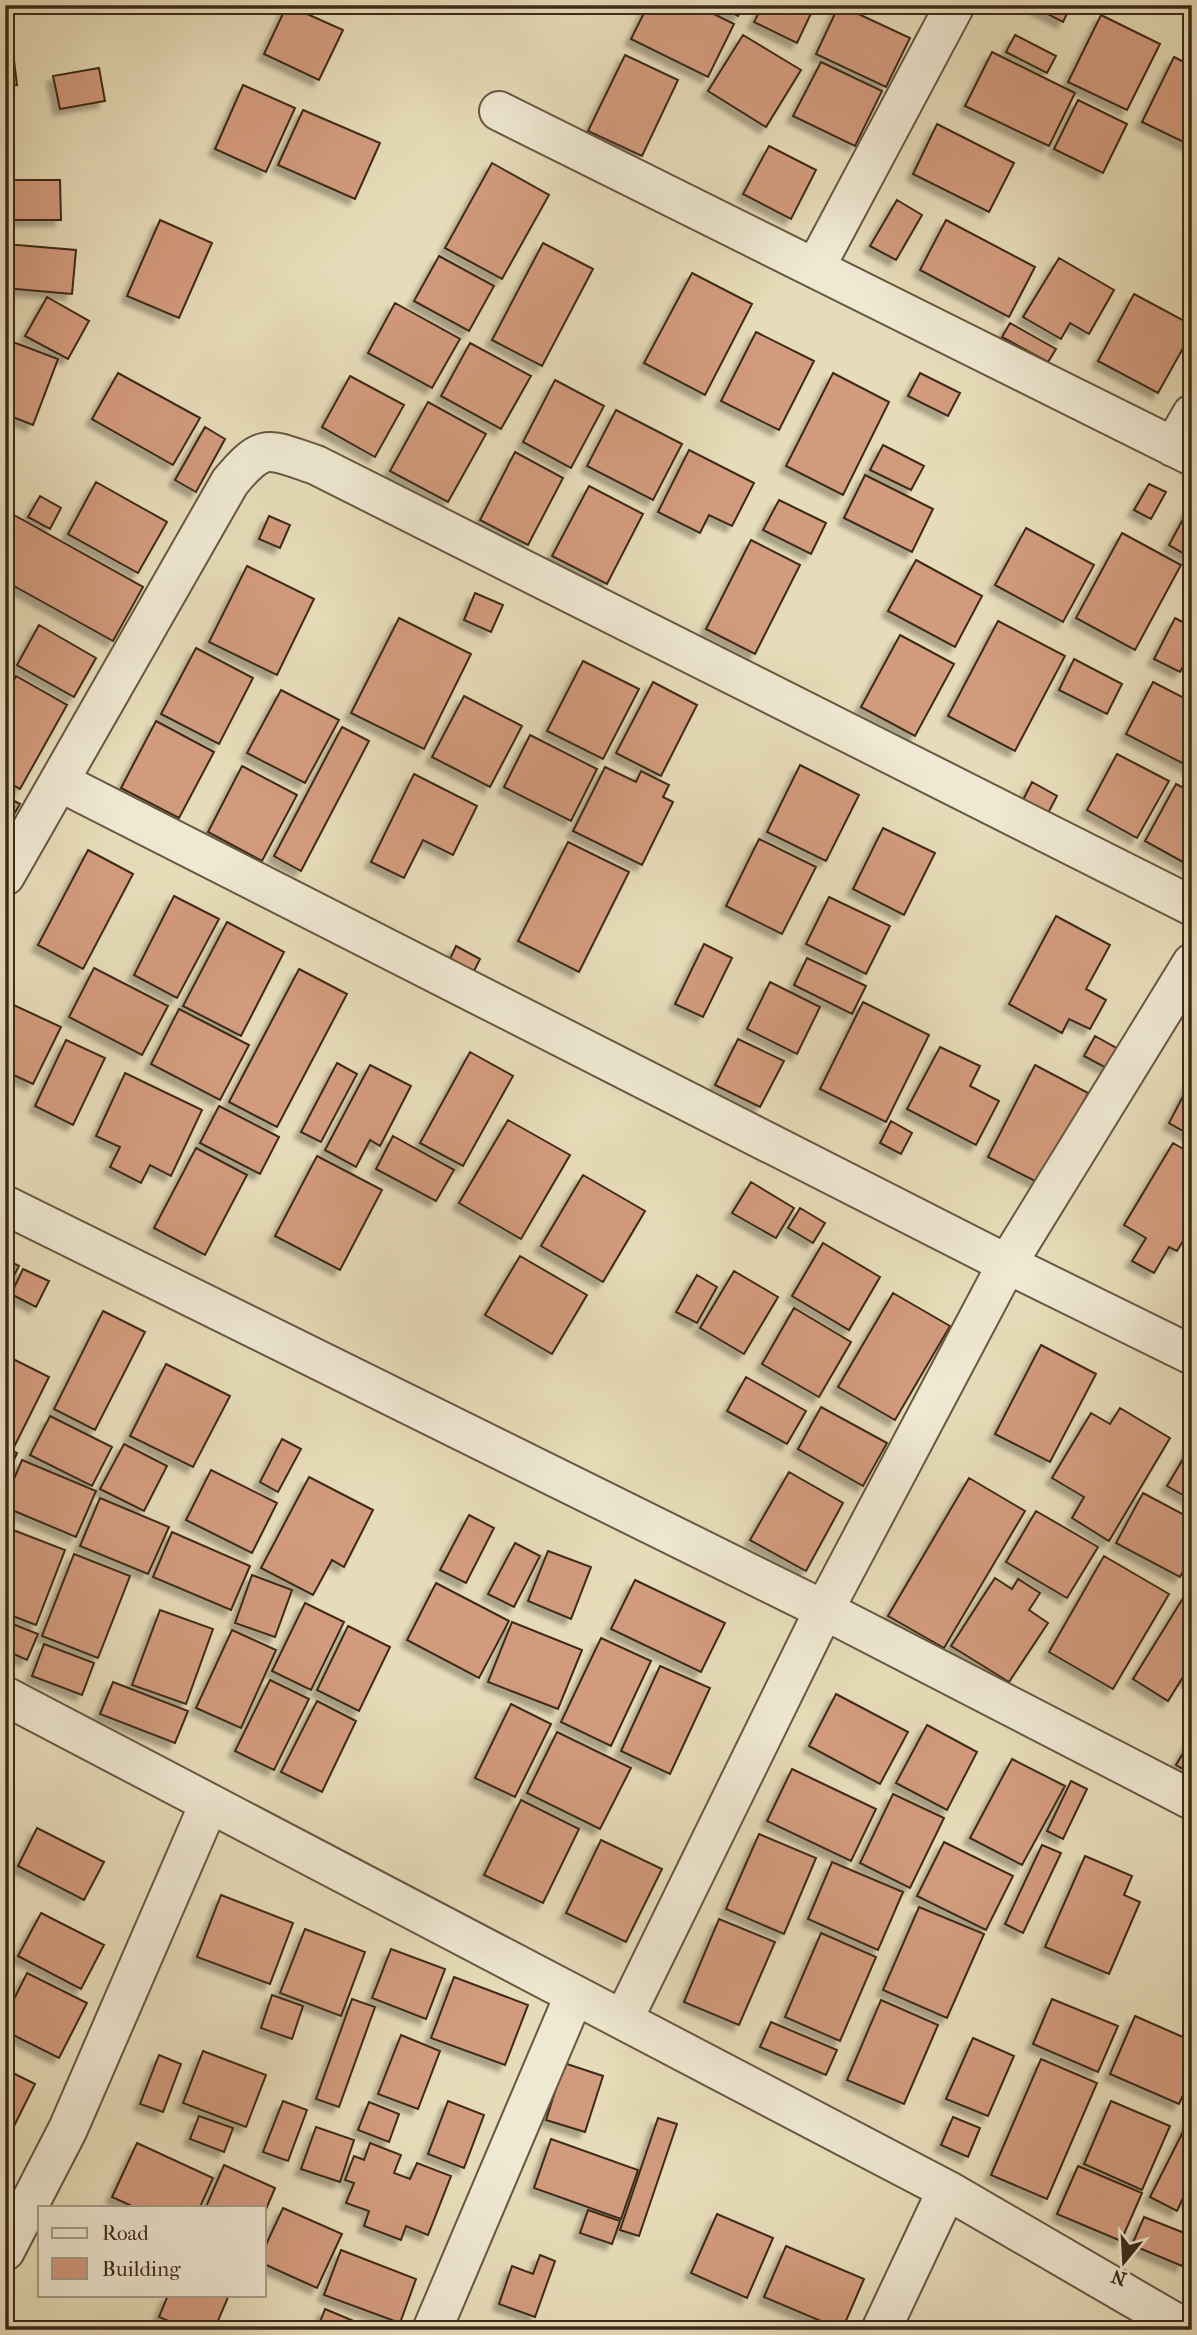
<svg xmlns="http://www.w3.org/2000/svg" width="1197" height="2335" font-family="'IM FELL French Canon',serif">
<defs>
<filter id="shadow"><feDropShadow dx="-6" dy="6" stdDeviation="2" flood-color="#0004"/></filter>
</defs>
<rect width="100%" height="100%" fill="#e7dcb9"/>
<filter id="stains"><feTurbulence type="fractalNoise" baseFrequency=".00286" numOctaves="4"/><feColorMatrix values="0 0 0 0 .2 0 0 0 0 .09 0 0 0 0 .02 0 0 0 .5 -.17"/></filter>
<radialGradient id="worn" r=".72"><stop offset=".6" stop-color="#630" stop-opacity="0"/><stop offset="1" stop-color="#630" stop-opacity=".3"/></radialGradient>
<path fill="#d39b7e" stroke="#3e2b19" stroke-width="2" filter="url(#shadow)" d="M287,5L343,30L319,80L264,54Z
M648,5H696L734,24L708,77L631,39Z
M717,5H744L738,16Z
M763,5H815L797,43L754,22Z
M839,5L910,38L886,87L816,54Z
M1037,5H1071L1063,22L1036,8Z
M1101,15L1160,44L1127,110L1068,82Z
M5,35H11L17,85L5,86Z
M743,35L801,70L766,127L708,91Z
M1015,35L1056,56L1047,73L1006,52Z
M992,52L1075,93L1049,146L965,106Z
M625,55L678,80L642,156L588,131Z
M1174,57L1192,66V146L1142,122Z
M821,62L882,91L855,146L793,116Z
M99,68L105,101L60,109L53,76Z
M243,85L295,108L266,172L215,149Z
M1078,100L1127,124L1103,173L1054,149Z
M303,110L380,143L355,199L278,165Z
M937,124L1014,163L989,212L913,174Z
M769,146L816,170L791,219L743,194Z
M492,163L549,195L502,279L445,248Z
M5,180H60L61,220H5Z
M897,200L922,215L896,260L870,246Z
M160,220L212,243L179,318L127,296Z
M946,220L1035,267L1009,317L920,270Z
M543,243L593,269L542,366L492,340Z
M5,244L76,250L72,294L5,288Z
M439,256L494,286L469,331L414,301Z
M1059,258L1114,290L1089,334L1070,323L1061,339L1023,317Z
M692,273L752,304L705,395L644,363Z
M1134,294L1192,325V332L1158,393L1098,361Z
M47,297L89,321L68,359L25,336Z
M395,303L460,339L432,388L368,353Z
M1010,323L1056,349L1048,362L1002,337Z
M756,332L814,361L779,430L721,401Z
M5,339L58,359L33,425L5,414Z
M470,343L531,376L501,429L441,396Z
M118,373L200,418L173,465L92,419Z
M833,373L889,402L843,495L786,466Z
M920,373L960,393L948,416L908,396Z
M350,376L404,405L375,457L322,427Z
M555,380L604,406L571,468L523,442Z
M428,402L486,434L448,502L390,471Z
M616,410L682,444L653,500L587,466Z
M205,427L225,439L196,492L175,480Z
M883,445L924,466L911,490L870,470Z
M689,450L754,483L732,526L709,515L700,533L658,512Z
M515,452L563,478L528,545L480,520Z
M865,475L933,509L912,552L844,518Z
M96,482L167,522L138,573L68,534Z
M1149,484L1166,492L1151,519L1134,510Z
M589,486L643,514L607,584L552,556Z
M40,496L61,508L50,529L28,517Z
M779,500L826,523L811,554L763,530Z
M1189,508L1192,509L1190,557L1169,545Z
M14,515L143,587L113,641L5,581V531Z
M269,516L290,525L280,548L259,539Z
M1026,528L1094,565L1063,622L995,585Z
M1122,533L1181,565L1135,650L1076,618Z
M751,540L800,565L755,654L706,629Z
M916,560L982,596L955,647L888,611Z
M247,566L314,599L277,675L209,642Z
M475,593L503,605L491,632L464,620Z
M399,618L471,654L424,749L351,713Z
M1175,618L1192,627V650L1180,672L1154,659Z
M998,621L1065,656L1015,751L948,716Z
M39,625L96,658L74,697L17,665Z
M900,635L954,664L915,736L861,707Z
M196,648L253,678L219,744L161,714Z
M1074,659L1122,684L1107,714L1059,690Z
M583,661L639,689L603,759L547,731Z
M16,676L67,705L20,789L5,781V696Z
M653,682L697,705L661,776L616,753Z
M1153,682L1192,702V768L1126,734Z
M281,690L339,720L305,783L247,753Z
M464,696L522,726L490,787L432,757Z
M156,721L214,752L179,818L121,788Z
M342,727L369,741L301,871L274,856Z
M530,735L597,769L571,821L504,787Z
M1117,754L1169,781L1137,838L1087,810Z
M800,765L859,795L826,861L767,832Z
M242,766L297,795L262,861L208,832Z
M605,767L636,782L641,771L669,785L663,797L673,802L642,865L573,831Z
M414,774L477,806L453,855L423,840L404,878L371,862Z
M1032,782L1057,796L1047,815L1022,802Z
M1176,784L1192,792V867L1145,841Z
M5,796L20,804L5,830Z
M883,828L935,853L904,915L853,889Z
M759,839L816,867L782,934L726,906Z
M568,842L629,872L579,972L518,941Z
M88,850L133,874L83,969L38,945Z
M174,896L219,919L177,998L134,975Z
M829,897L890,926L866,974L806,944Z
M1056,916L1110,945L1086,989L1106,1000L1090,1029L1069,1019L1062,1033L1009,1004Z
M227,922L284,952L241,1036L183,1006Z
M704,944L732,958L703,1017L675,1004Z
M456,946L480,959L473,973L449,961Z
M807,958L866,986L852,1014L794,985Z
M94,968L168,1006L142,1055L69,1017Z
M299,969L347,994L277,1127L229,1102Z
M770,982L820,1007L797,1054L747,1029Z
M5,1001L61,1027L33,1084L5,1071Z
M863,1002L929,1035L886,1122L820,1089Z
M179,1009L249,1045L220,1100L151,1064Z
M1095,1036L1120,1050L1110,1070L1084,1056Z
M738,1039L784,1061L760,1107L715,1085Z
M66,1040L105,1058L73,1125L35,1106Z
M940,1047L980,1066L970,1086L999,1101L976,1145L907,1109Z
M470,1052L513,1076L463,1166L420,1143Z
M337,1063L357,1074L321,1142L301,1132Z
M370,1065L411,1086L380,1146L370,1140L356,1167L325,1150Z
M1035,1065L1088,1093L1041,1184L988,1157Z
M125,1073L202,1110L171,1176L150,1165L141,1183L110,1167L120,1147L96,1136Z
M1192,1079V1136L1169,1123Z
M219,1106L279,1137L260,1174L200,1143Z
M508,1120L570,1155L521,1239L459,1203Z
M891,1121L912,1133L901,1154L880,1143Z
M393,1136L454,1170L436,1201L376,1169Z
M1173,1143L1192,1154V1226L1177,1251L1169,1247L1154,1273L1132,1261L1146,1238L1124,1225Z
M196,1148L247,1175L205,1255L154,1228Z
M317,1156L382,1190L340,1270L275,1236Z
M583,1175L645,1211L603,1282L541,1246Z
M751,1182L794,1208L776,1238L732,1213Z
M800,1208L825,1223L813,1243L788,1228Z
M823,1243L880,1277L849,1330L792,1296Z
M520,1256L587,1295L552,1354L485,1315Z
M5,1259L19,1266L5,1293Z
M23,1269L49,1281L36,1307L11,1294Z
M734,1271L778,1297L744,1354L700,1328Z
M697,1275L717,1287L697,1323L676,1312Z
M893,1293L950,1326L895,1420L838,1387Z
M794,1308L851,1342L819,1397L762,1364Z
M103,1311L145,1332L95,1430L54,1409Z
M1041,1345L1096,1374L1050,1462L995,1434Z
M5,1355L49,1377L14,1447L5,1442Z
M166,1364L230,1396L193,1467L130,1436Z
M746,1377L806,1411L787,1444L727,1411Z
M821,1407L887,1443L863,1486L798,1449Z
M1120,1408L1170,1438L1109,1541L1072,1518L1084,1497L1052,1478L1091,1413L1110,1424Z
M50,1416L112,1447L92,1486L30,1455Z
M282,1439L301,1449L278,1492L260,1482Z
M124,1444L167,1466L144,1511L100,1489Z
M1192,1444V1500L1167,1486Z
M5,1448L17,1453L5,1481Z
M22,1460L96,1491L76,1537L5,1507V1500Z
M211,1470L277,1503L252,1553L186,1520Z
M789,1472L843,1503L806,1571L750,1540Z
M309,1477L373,1510L344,1567L332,1560L313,1595L261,1568Z
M969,1478L1025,1511L944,1648L888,1616Z
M1143,1493L1192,1519V1555L1180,1577L1116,1543Z
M100,1498L169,1527L148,1574L80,1546Z
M1036,1511L1098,1547L1067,1598L1006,1562Z
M469,1515L494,1528L466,1583L440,1570Z
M8,1528L65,1550L36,1625L5,1613V1534Z
M172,1532L250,1566L231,1610L153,1577Z
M515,1543L540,1556L514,1607L488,1594Z
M548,1551L591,1567L571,1619L528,1601Z
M74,1554L130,1576L98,1658L42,1636Z
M1104,1556L1169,1594L1113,1689L1049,1652Z
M252,1575L292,1590L275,1637L235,1623Z
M995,1578L1012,1589L1018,1579L1040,1593L1029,1610L1048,1623L1009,1682L951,1646Z
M635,1580L725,1623L701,1672L611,1629Z
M436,1583L509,1621L479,1678L407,1640Z
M1185,1595L1192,1599V1683L1183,1677L1168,1701L1133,1679Z
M305,1603L344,1622L311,1690L272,1671Z
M160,1610L213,1629L186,1704L132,1685Z
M5,1621L38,1634L27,1660L5,1650Z
M512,1622L582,1650L558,1709L488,1682Z
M348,1626L390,1647L359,1711L317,1690Z
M232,1630L276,1650L241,1728L196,1708Z
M601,1638L651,1661L611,1746L561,1722Z
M44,1644L94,1663L82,1695L32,1676Z
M660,1666L710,1688L670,1774L621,1751Z
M270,1680L309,1699L274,1770L235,1751Z
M113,1682L188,1711L175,1743L100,1714Z
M836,1694L908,1732L880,1784L809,1746Z
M317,1701L356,1721L322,1792L281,1772Z
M511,1704L551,1724L515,1797L475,1778Z
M927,1725L977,1752L947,1810L896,1783Z
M557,1732L631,1768L600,1829L527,1793Z
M1192,1738V1774L1176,1765Z
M1012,1759L1065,1786L1022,1865L970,1838Z
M792,1769L876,1809L851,1861L767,1821Z
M1071,1781L1087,1789L1063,1839L1047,1831Z
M893,1794L944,1818L910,1888L860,1863Z
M521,1800L579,1829L543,1903L484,1875Z
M37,1828L104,1862L84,1900L18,1866Z
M759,1834L816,1858L784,1934L726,1909Z
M601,1840L662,1869L626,1942L566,1913Z
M944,1842L1013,1876L986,1930L917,1896Z
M1042,1845L1061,1853L1023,1933L1005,1924Z
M1085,1856L1132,1876L1124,1895L1140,1902L1109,1974L1045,1947Z
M832,1862L903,1892L878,1950L808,1919Z
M221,1895L293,1923L270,1984L197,1957Z
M919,1907L984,1934L947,2018L883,1990Z
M41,1913L104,1945L81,1989L18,1956Z
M719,1919L775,1942L739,2025L684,2002Z
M305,1929L365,1952L341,2016L280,1993Z
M821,1933L876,1957L840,2041L785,2017Z
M391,1949L445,1969L426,2019L372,1998Z
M27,1973L87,2003L59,2058L5,2031V2017Z
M454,1977L528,2005L505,2065L431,2038Z
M272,1995L303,2006L292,2039L261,2028Z
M352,1999L375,2007L339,2107L316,2099Z
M1052,1999L1118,2026L1098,2072L1033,2044Z
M881,2000L938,2025L904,2104L847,2080Z
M1135,2016L1192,2041V2075L1179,2104L1110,2074Z
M771,2022L837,2050L826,2075L760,2047Z
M401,2035L440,2051L418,2109L378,2094Z
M973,2038L1014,2056L988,2116L946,2099Z
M203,2051L266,2075L246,2127L183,2103Z
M159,2055L181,2064L163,2112L140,2104Z
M1041,2059L1097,2083L1047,2199L991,2175Z
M564,2063L603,2076L585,2132L546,2120Z
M5,2069L35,2084L5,2144Z
M283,2101L307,2110L288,2161L263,2152Z
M448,2101L484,2115L464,2168L428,2154Z
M1111,2101L1170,2126L1142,2190L1084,2164Z
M369,2102L399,2114L389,2142L358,2130Z
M1192,2114V2203L1183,2198L1177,2211L1150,2197Z
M199,2116L233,2128L224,2152L190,2139Z
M953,2117L980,2128L968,2157L941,2145Z
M658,2118L677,2124L639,2236L620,2230Z
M316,2127L354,2140L340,2182L301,2169Z
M551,2139L638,2170L621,2219L534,2188Z
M137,2143L213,2178L200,2207H134L112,2197Z
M370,2143L401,2155L394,2173L410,2179L417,2163L451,2176L428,2235L406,2226L401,2240L364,2226L369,2211L346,2203L354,2183L345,2180L354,2156L364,2160Z
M224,2165L275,2188L264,2214V2207H206Z
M1078,2166L1142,2193L1121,2241L1057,2214Z
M283,2208L342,2234L317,2288L264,2264V2249Z
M588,2210L620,2221L612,2244L580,2233Z
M717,2214L773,2238L747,2298L691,2273Z
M1144,2217L1192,2236V2243L1182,2266L1132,2245Z
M786,2246L864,2279L842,2330L764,2297Z
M341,2250L416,2279L400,2323L324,2295Z
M540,2255L555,2261L535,2317L499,2304L512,2266L533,2274Z
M168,2295H229L214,2330H190L159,2317Z
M325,2309L375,2330H317Z"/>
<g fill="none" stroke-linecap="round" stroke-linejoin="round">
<defs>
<path id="minor" d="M499,111L1192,456
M815,268L955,5
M1173,447L1192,414
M60,782L1007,1264L1192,1355
M5,876L230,482C264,441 268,449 316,465L1192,906
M5,1205L824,1610L1192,1800
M5,1696L947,2190L1188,2330
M623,2020L824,1610L1007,1264L1192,963
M5,2251L68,2129L209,1804
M432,2330L574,1996
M881,2330L947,2190"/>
</defs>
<use href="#minor" stroke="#685741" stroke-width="42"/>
<use href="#minor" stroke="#efe8d2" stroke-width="38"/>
</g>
<rect width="1197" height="2335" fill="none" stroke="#e7dcb9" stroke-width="28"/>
<rect x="7" y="7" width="1183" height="2321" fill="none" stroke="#3e2b19" stroke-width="3.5"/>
<rect x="14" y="14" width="1169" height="2307" fill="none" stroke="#3e2b19" stroke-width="2"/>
<rect x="38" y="2206" width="228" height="91" fill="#efe8d2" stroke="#a89c88" stroke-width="2"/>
<rect x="52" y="2228" width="35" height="10" fill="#efe8d2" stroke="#a89c88" stroke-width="2"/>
<text x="102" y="2240" font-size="21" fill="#3e2b19">Road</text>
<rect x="52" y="2258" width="35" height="21" fill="#d39b7e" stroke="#a89c88" stroke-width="2"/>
<text x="102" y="2276" font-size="21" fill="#3e2b19">Building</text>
<g transform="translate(1124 2262) rotate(198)" stroke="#efe8d2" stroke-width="5" paint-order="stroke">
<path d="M0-5L12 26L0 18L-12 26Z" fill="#3e2b19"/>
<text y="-10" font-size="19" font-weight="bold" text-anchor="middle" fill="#3e2b19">N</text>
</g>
<rect width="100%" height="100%" filter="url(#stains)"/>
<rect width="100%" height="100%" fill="url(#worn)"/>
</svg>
